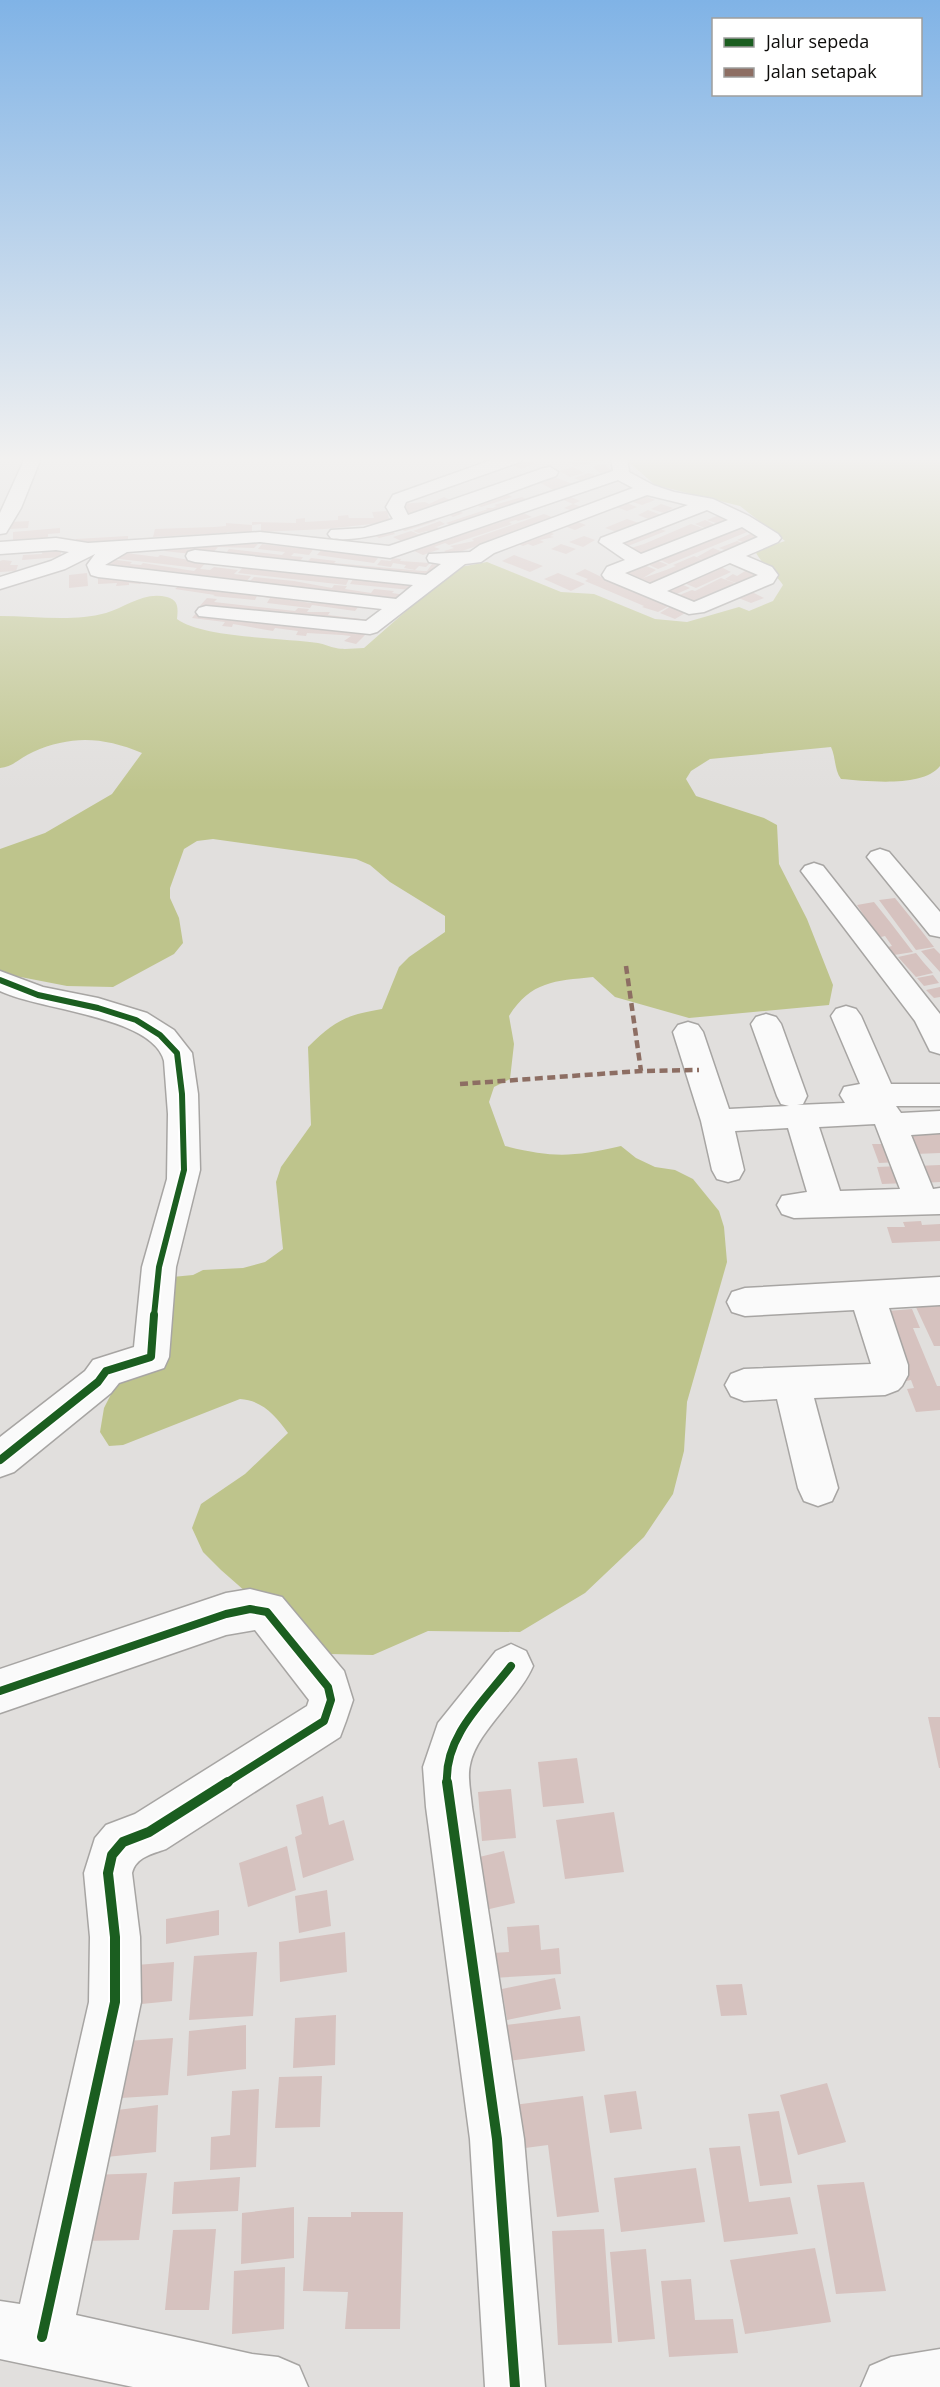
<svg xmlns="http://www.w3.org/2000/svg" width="940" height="2387" font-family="'Open Sans',sans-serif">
<rect width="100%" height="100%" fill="#e1dfdd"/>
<path fill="#bec48c" d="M624,458H940V766C923,788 867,781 841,779C834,769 836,758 831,747L710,759L691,771L686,779L696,796L764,818L777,825L779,864L807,919L833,985L829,1005L689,1018L615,997L593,977C555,981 531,981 509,1016L514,1044L510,1079L494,1087L489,1102L505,1146C553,1158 573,1157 621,1146L636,1158L655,1167L675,1170L693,1179L719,1211L724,1227L727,1262L687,1402L684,1451L673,1494L644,1537L585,1593L520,1632L428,1631L373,1655L330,1654L287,1628L221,1570L203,1552L192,1528L201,1504L245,1474L288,1433C276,1416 262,1400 240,1399L123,1445L109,1446L100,1432L104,1408L137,1343L141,1280L193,1275L203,1270L243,1268L265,1262L283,1249L276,1182L281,1167L311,1125L308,1047C333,1022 345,1015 382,1009L399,967L409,957L445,932V916L390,882L370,865L356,859L213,839L197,841L184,849L170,888V898L179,918L183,943L174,954L113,987L67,986L0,973V849L45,833L112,794L142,753C103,737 72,735 33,752C21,757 13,767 0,768V616C34,616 73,622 106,613C126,607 144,591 167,597C179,600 178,609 177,619C202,638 284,638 318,643C324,644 330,647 336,648C344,650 355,648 364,648L455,568L487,562L561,592L594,594L655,619L687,622L739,607L749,611L773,601L783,585C774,572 762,565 755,551L785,541L740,506L655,485Z"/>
<path fill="#d6c2bf" d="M584,458H600L604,461L575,466L569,462Z
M521,459L534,464L521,469L509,464Z
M605,465L612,471L600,473L593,466Z
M573,467L584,473L570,477L559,471Z
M589,473L598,477L583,482L574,478Z
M551,476L565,481L576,486L557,492L537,481Z
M501,491L512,497L481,507L472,503L469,504L475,507L457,510L463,513L453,517L448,514L432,519L436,521L405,531L402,530L393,532L395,534L379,538L372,533Z
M566,495L580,501L573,504L585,508L576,512L564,508L573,504L559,498Z
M643,495L655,500L642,505L630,501Z
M444,497L452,501L422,509L424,512L402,514L401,504L425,502L429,504Z
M522,497L528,500L489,513L493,515L487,516L483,514L468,519L471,520L434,534L427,531L419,533L413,531L440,521L445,524L437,527L439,528L450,525L446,523L488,509L485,508H493L497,506L494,505Z
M621,501L637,507L627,511L611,505Z
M661,504L673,508L664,513L651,509Z
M648,510L661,515L651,520L638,515Z
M387,511L390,522L325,529L261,532V524L252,525V522L296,523V519L305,518V522L338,520V516L348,515L349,518H374L372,512Z
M519,511L532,517L518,521L516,520L509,522L512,524L449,545L445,543L434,547L440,549L423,555L412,550Z
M544,514L557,519L450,555L444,551L454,548L450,546L474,541L472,539Z
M719,515L731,519L719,524L707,520Z
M570,519L586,525L575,530L559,524Z
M627,519L639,523L617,532L605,528Z
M705,520L716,525L707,529L695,524Z
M29,521L28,528L9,529L10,522Z
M226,523L252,525V533L226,532L227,533L153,537L155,529L214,527L226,526Z
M691,524L703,528L639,556L624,550L644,544Z
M741,526L752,530L669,564L658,559Z
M654,527L666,531L628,546L616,541Z
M60,528V533L48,534V539L13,542V532Z
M411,531L418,534L425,532L429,535L417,538H409L414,540L405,543L393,537Z
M546,531L554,534L550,536L554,537L540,540L544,542L533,546L528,544L523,546L516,543Z
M752,533L766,539L751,545L737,540Z
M128,536V542L87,545L88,542L75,543L76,539Z
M584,536L595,540L583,547L569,542Z
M737,541L750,546L733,553L719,548Z
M238,542L258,544L254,548L218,547L210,556L164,551L170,545Z
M262,544L298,548L301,545L315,547L309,555L294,553L291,556L303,557L299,563L224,556L229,549L282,555L285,552L258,549Z
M561,544L576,549L566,554L551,549Z
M62,547L60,557L22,560L23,555L42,554L43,548Z
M323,548L335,550L333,551L379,557L374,563L317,555Z
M713,548L730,555L709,562L697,557Z
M125,553L158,557L160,555L189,560L193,557L209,559L200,569L210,570L214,567L238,570L234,574L251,576L246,582L100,567L109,559L132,562L130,564L141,565L143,563L194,571L197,568L111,558Z
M514,555L543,566L530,572L502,561Z
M694,556L706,561L650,587L634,581L639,579L623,572L642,564L656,570L643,578L666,570L676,566L673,565Z
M311,558L336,561L334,563L423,571H427L432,564L437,565L439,562L450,563L430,578L303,566Z
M392,558L401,559L400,561L430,563L426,567L419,566L415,570L404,568L406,565L393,563L391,567L377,565L381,560L391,561Z
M3,560L12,561L10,565H18L16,571L0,572V561Z
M656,560L668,565L658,569L647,564Z
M246,564L334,573L332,577L351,575L346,585L238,573Z
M721,567L731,572L696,588L684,583Z
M750,568L765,574L739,584L725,579L733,574L737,576Z
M585,569L622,587L671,605L658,612L642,607L644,606L597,586L585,581L588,579L575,574Z
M87,573L88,586L69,588V575Z
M558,573L585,584L571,591L544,579Z
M254,577L294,581L332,588L334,585L347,586L345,589L371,593L374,589L394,591L392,593L406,595L401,601L248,583Z
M98,578H108L145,579L140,584L129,583V585L116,586L117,583L98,584Z
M376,578L396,580L394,584L414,586L411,590L350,584L353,579L374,581Z
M721,578L735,583L690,606L672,598L692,590L695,591Z
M181,584L286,596L284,599L311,603L314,599L360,605L355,611L312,605L310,608L267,603L270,598L257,596L255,600L213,596L215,595L175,589Z
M681,584L690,588L670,597L660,592Z
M750,591L764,598L751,603L736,597Z
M207,598L217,599L214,602L295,611L298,608L309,609L307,612H330L328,615L370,620L364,627L198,608Z
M671,606L687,612L675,619L660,613Z
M197,612L368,632L356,644L344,641L351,636L342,635L307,633L306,636L296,635L298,631L275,628L273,631L233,624L232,627L222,626L225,622L192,618Z
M895,898L920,929L934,947L916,950L879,900Z
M874,902L890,922L913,952L894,955L888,947L892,946L885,936L881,937L870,925L857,905Z
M934,948L940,954V972L921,951Z
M916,953L924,963L933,973L916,977L898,957Z
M933,975L939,983L924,986L917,978Z
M940,987V997L934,998L926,990Z
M932,1134H940V1153L915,1154L908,1135Z
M872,1144H894L900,1162L879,1163Z
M940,1165V1182L922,1183L916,1166Z
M901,1166L907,1183L882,1184L877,1167Z
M921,1221L922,1225L940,1224V1241L892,1243L887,1227H905L903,1222Z
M940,1301V1346H934L914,1303Z
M912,1309L920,1328H913L937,1386H940V1410L916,1412L907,1389L914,1388L911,1380L906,1381L894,1350L888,1311Z
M928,1717H940V1768H939Z
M577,1758L584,1803L543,1807L538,1762Z
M511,1789L516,1838L482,1841L478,1792Z
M323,1796L329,1825L344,1820L354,1860L303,1878L295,1837L302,1834L296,1805Z
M614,1812L624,1872L565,1879L556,1820Z
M287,1846L296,1890L248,1907L239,1863Z
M504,1851L515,1903L481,1911L471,1859Z
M327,1890L331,1926L299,1933L295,1896Z
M219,1910V1935L166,1944V1919Z
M539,1925L541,1950L559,1948L561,1974L493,1978L492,1953L509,1952L507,1927Z
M345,1932L347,1972L280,1982L279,1942Z
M257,1952L253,2016L189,2020L194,1956Z
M174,1962L172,2001L121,2006L124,1966Z
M555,1978L561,2009L507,2020L502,1989Z
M742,1984L747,2015L721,2016L716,1985Z
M336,2015L335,2065L293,2068L295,2018Z
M580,2016L585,2051L501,2062L497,2026Z
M246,2025V2069L187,2076L189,2031Z
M173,2038L168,2095L121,2098L126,2041Z
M322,2076L320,2127L275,2128L279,2077Z
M827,2083L846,2142L798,2155L780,2095Z
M259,2089L256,2167L210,2170L211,2137L230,2135L232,2091Z
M636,2091L642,2129L610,2133L604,2095Z
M583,2096L599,2212L557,2217L548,2145L503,2151L498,2107Z
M158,2105L156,2152L106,2157L109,2111Z
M779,2111L792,2183L760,2186L748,2114Z
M740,2146L749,2202L790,2197L798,2234L724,2242L709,2148Z
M696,2168L705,2222L621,2232L614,2178Z
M147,2173L139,2240L81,2241L90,2175Z
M240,2177L238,2211L172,2214L174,2182Z
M864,2182L886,2291L836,2294L817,2185Z
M294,2207V2258L241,2264L242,2213Z
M351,2212H403L400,2329H345L348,2292L303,2291L308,2217H351Z
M216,2229L209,2310H165L173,2230Z
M604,2229L612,2343L558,2345L552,2231Z
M815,2248L831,2322L745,2334L730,2260Z
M646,2249L655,2339L618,2342L610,2252Z
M285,2267L284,2329L232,2334L234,2271Z
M691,2279L695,2320L733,2319L738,2353L669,2357L661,2281Z"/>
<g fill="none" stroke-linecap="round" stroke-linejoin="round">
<defs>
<path id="minor" d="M25,458H41L21,508L6,533L0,534V513Z
M497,458H522L520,462L406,502L404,507L408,515L544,468L550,467L558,472L556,476C509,492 373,548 331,538L328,534L331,530L364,528L393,519L386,507L393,495Z
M611,458H627L629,472L653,485L674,492L713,499L749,516L778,534L781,538L778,542L746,556L772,567L778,575L773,583L704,612L689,614L605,579L602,575L607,567L625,560L599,542L601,538L688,505L647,495L494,553L481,562L465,564L377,632L370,634L199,616L196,612L199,608L206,606L366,621L382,609L98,577L91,575L87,565L95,554L65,569L0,589V577L51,561L69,552L56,550L0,554V542L56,538L88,543L260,532L389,546L613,471ZM618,480L633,488L480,545L470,552L429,554L427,558L429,562L441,564L426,575L195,550L188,552L186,556L188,560L195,562L413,585L396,599L105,565L127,552L260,542L390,558ZM707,510L728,520L641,554L622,543ZM742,527L758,537L650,584L625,573ZM730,563L758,575L694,602L667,591Z
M880,849L889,852L940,912V937L930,935L867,857L871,852Z
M814,863L823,866L940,1014V1054L930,1051L915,1021L801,871L805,866Z
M0,971L43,987L98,998L147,1013L174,1030L192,1053L198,1094L200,1170L176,1267L169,1357L164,1368L119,1383L111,1393L14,1472L0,1477V1437L85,1371L93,1360L134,1347L142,1267L167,1179L168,1114L164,1061C153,1016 38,1010 0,991Z
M846,1006L856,1009L861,1016L891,1084H940V1106H896L901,1113L940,1111V1133L911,1135L933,1189L940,1188V1214L794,1218L782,1214L777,1205L782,1196L807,1192L788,1128L735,1131L744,1170L739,1179L728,1182L717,1179L712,1170L701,1121L673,1032L678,1025L688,1022L698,1025L703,1032L729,1109L789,1106L781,1104L777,1096L751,1024L756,1017L766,1014L776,1017L781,1024L807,1096L803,1104L797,1105L845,1103L840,1095L844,1087L860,1084L831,1016L836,1009ZM875,1124L900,1189L840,1191L819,1127Z
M940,1277V1305L889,1308L908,1365V1375L902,1386L898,1390L885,1395L814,1398L838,1488L832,1501L818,1506L804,1501L798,1488L777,1399L744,1401L731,1396L725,1385L731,1374L744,1369L871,1364L854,1310L745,1316L732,1312L727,1302L732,1292L745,1288Z
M250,1589L282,1597L344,1671L353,1700L346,1721L340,1737L166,1849C152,1854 136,1857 132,1873L140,1937L141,2002L76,2315L252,2354L278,2357L299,2366L308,2387H133L0,2359V2301L20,2304L89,2002L90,1937L84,1873L95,1838L106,1825L135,1814L307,1706L309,1700L255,1630L226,1635L0,1713V1669L226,1593Z
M511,1644L526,1651L533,1666C519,1699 476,1732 470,1765C467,1777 471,1794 472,1807L524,2139L545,2387H485L470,2139L426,1807L423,1767L438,1723L496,1651Z
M940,2349V2387H861L870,2366L891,2357Z"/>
</defs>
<use href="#minor" stroke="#a7a5a3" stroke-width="3"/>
<use href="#minor" fill="#fafafa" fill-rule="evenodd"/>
<path stroke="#8d6e63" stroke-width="4.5" stroke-dasharray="8 4.5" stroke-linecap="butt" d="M626,966L641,1071
M460,1084L641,1071L699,1070"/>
<defs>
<path id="cycleway-far2" d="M0,980L38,995L98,1008L136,1020L160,1035L177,1053L182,1094L184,1170L159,1267L154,1316"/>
<path id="cycleway-far1" d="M0,1460L98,1382L106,1371L151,1357L154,1315
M0,1691L226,1614L250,1609L267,1612L328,1687L331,1700L324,1721L226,1783
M447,1783C444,1736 484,1701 511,1666"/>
<path id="cycleway" d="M447,1782L497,2139L515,2387
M42,2337L115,2002V1937L108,1873L112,1855L123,1842L149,1832L228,1782"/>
</defs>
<use href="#cycleway-far2" stroke="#fff" stroke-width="10"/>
<use href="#cycleway-far1" stroke="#fff" stroke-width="11"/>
<use href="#cycleway" stroke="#fff" stroke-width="14"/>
<use href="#cycleway-far2" stroke="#1b5e20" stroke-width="6"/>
<use href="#cycleway-far1" stroke="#1b5e20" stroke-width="8"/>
<use href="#cycleway" stroke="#1b5e20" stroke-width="10"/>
</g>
<linearGradient id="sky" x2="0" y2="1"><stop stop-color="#80b3e6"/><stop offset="0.58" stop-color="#f2f1f0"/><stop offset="1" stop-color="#f2f1f0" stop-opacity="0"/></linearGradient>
<rect width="940" height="792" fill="url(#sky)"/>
<rect x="712" y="18" width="210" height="78" fill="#ffffff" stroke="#9e9e9d" stroke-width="1.5"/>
<rect x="724" y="38" width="30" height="9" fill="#1b5e20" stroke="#9e9e9d" stroke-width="1.5"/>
<text x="766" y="48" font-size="18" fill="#0d0c0a">Jalur sepeda</text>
<rect x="724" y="68" width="30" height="9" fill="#8d6e63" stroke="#9e9e9d" stroke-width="1.5"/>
<text x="766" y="78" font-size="18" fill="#0d0c0a">Jalan setapak</text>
</svg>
